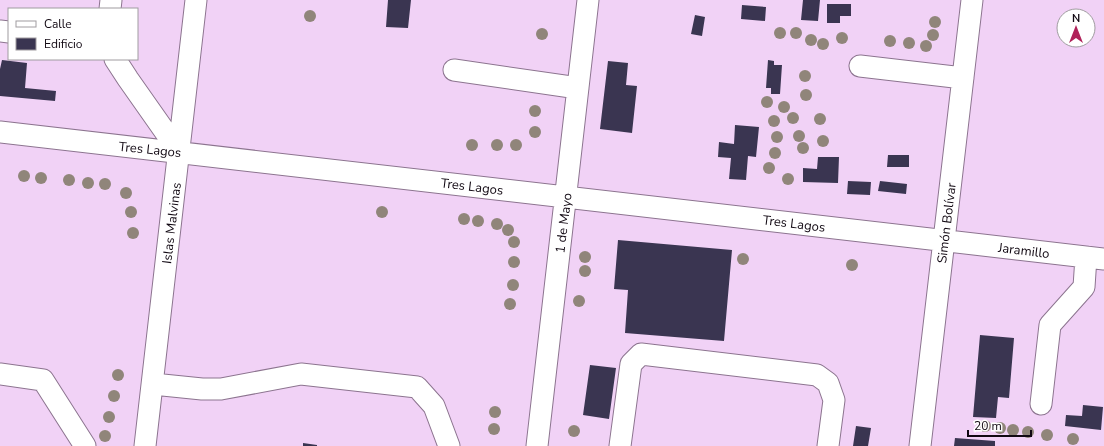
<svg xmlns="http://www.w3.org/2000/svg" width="1104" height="446" font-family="'Nunito Sans',sans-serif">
<rect width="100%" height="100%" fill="#f9dffd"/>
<path fill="#f1d2f6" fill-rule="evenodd" d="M0,0H1104V446H0ZM9,9H137V59H9ZM1064,16H1088V40H1064Z"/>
<path fill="#3a3551" d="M388,0H411L408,28L386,27Z
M803,0H820L818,21L801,20Z
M827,4H851V16H840V23H827Z
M742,5L766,7L765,21L741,19Z
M695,15L705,17L702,36L691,34Z
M2,60L27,63L25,88L56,91L55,101L0,96V69Z
M768,60L774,61V65H782L780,94H771V88H766Z
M608,61L628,63L626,85L637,86L632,133L600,129Z
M735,125L759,127L756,157L748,156L746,180L729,179L731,158L718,157L719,142L734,144Z
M888,155H909V167H887Z
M818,157H839L838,183L803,182V168L817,169Z
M848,181L871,182L870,195L847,194Z
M880,181L907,184L906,194L878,191Z
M618,240L732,250L724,341L625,333L628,290L614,289Z
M980,335L1014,338L1009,398L998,397L996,418L973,417Z
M590,365L616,368L609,419L583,415Z
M1083,405L1103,407L1101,430L1065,426L1066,415L1082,416Z
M856,426L871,428L868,446H853Z
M955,438L995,441V446H954Z
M303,443L317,445V446H303Z"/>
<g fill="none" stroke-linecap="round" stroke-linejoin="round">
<defs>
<path id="minor" d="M110,9L111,0
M0,31L9,32
M115,59L128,79L180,153
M860,66L963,78
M454,70L578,88
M0,132L1104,259
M0,374L43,380L85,446
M153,384L202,389H221L301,374L417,387L434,406L449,446
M1041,404L1050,325L1084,287L1086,257
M145,446L196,0
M537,446L588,0
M620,446L631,364L641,354L817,375L828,383L834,400L828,446
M920,446L972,0"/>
</defs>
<use href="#minor" stroke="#8c748f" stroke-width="23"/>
<use href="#minor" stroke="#fff" stroke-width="21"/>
</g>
<g fill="#90857a">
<circle cx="310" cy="16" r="6"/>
<circle cx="935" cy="22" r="6"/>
<circle cx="780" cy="33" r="6"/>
<circle cx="796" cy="33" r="6"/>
<circle cx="542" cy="34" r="6"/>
<circle cx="933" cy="35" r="6"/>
<circle cx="842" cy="38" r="6"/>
<circle cx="811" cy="40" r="6"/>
<circle cx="890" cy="41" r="6"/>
<circle cx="909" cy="43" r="6"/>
<circle cx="823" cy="44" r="6"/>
<circle cx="926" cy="46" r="6"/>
<circle cx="805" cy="76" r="6"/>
<circle cx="806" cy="95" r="6"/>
<circle cx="767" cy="102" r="6"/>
<circle cx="784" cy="107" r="6"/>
<circle cx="535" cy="111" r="6"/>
<circle cx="793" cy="118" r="6"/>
<circle cx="820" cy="119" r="6"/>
<circle cx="774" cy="121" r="6"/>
<circle cx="535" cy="132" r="6"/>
<circle cx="799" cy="136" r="6"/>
<circle cx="777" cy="137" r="6"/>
<circle cx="823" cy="141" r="6"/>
<circle cx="472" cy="145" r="6"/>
<circle cx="497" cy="145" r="6"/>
<circle cx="516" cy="145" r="6"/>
<circle cx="803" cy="148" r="6"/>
<circle cx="775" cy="153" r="6"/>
<circle cx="769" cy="168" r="6"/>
<circle cx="24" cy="176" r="6"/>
<circle cx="41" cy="178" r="6"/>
<circle cx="788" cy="179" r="6"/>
<circle cx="69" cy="180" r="6"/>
<circle cx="88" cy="183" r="6"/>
<circle cx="105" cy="184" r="6"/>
<circle cx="126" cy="193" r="6"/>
<circle cx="131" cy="212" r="6"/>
<circle cx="382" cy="212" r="6"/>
<circle cx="464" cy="219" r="6"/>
<circle cx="478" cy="221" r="6"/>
<circle cx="497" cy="224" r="6"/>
<circle cx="508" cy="230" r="6"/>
<circle cx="133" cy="233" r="6"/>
<circle cx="514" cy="242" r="6"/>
<circle cx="585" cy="257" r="6"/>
<circle cx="743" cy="259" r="6"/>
<circle cx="514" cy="262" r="6"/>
<circle cx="852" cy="265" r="6"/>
<circle cx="585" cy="271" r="6"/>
<circle cx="513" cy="285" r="6"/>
<circle cx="579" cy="301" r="6"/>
<circle cx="510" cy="304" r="6"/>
<circle cx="118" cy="375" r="6"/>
<circle cx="114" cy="396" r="6"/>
<circle cx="495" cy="412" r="6"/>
<circle cx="109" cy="417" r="6"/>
<circle cx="985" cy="426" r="6"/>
<circle cx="1000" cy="428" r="6"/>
<circle cx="494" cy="429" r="6"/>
<circle cx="1013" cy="430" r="6"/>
<circle cx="574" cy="431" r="6"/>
<circle cx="1028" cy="432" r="6"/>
<circle cx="1047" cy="435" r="6"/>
<circle cx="105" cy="436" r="6"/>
<circle cx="1073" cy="439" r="6"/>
</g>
<g text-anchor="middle" stroke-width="4" stroke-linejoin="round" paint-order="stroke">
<g font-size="13" fill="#110812" stroke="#fff">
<text transform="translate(150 149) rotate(6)" y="5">Tres Lagos</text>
<text transform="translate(472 186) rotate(7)" y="5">Tres Lagos</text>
<text transform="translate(171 223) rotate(-83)" y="5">Islas Malvinas</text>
<text transform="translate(563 223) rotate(-83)" y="5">1 de Mayo</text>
<text transform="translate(794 223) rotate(7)" y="5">Tres Lagos</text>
<text transform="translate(946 223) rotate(-83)" y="5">Simón Bolívar</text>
<text transform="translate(1024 250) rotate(7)" y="5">Jaramillo</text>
</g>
</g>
<rect x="8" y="8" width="130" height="52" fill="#ffffff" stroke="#a09ca0"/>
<rect x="16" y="21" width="20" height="6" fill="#ffffff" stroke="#a09ca0"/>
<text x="44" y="28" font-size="12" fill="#110812">Calle</text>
<rect x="16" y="38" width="20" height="12" fill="#3a3551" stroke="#a09ca0"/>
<text x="44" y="48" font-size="12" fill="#110812">Edificio</text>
<g transform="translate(1076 28)"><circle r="19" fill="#ffffff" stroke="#a09ca0"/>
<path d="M0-3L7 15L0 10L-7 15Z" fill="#b0225a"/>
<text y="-6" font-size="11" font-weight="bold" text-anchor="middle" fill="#110812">N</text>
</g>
<path d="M968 430v6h63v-6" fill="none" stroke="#110812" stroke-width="2"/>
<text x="974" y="430" font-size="12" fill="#110812" stroke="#ffffff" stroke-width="3" paint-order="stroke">20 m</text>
</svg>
